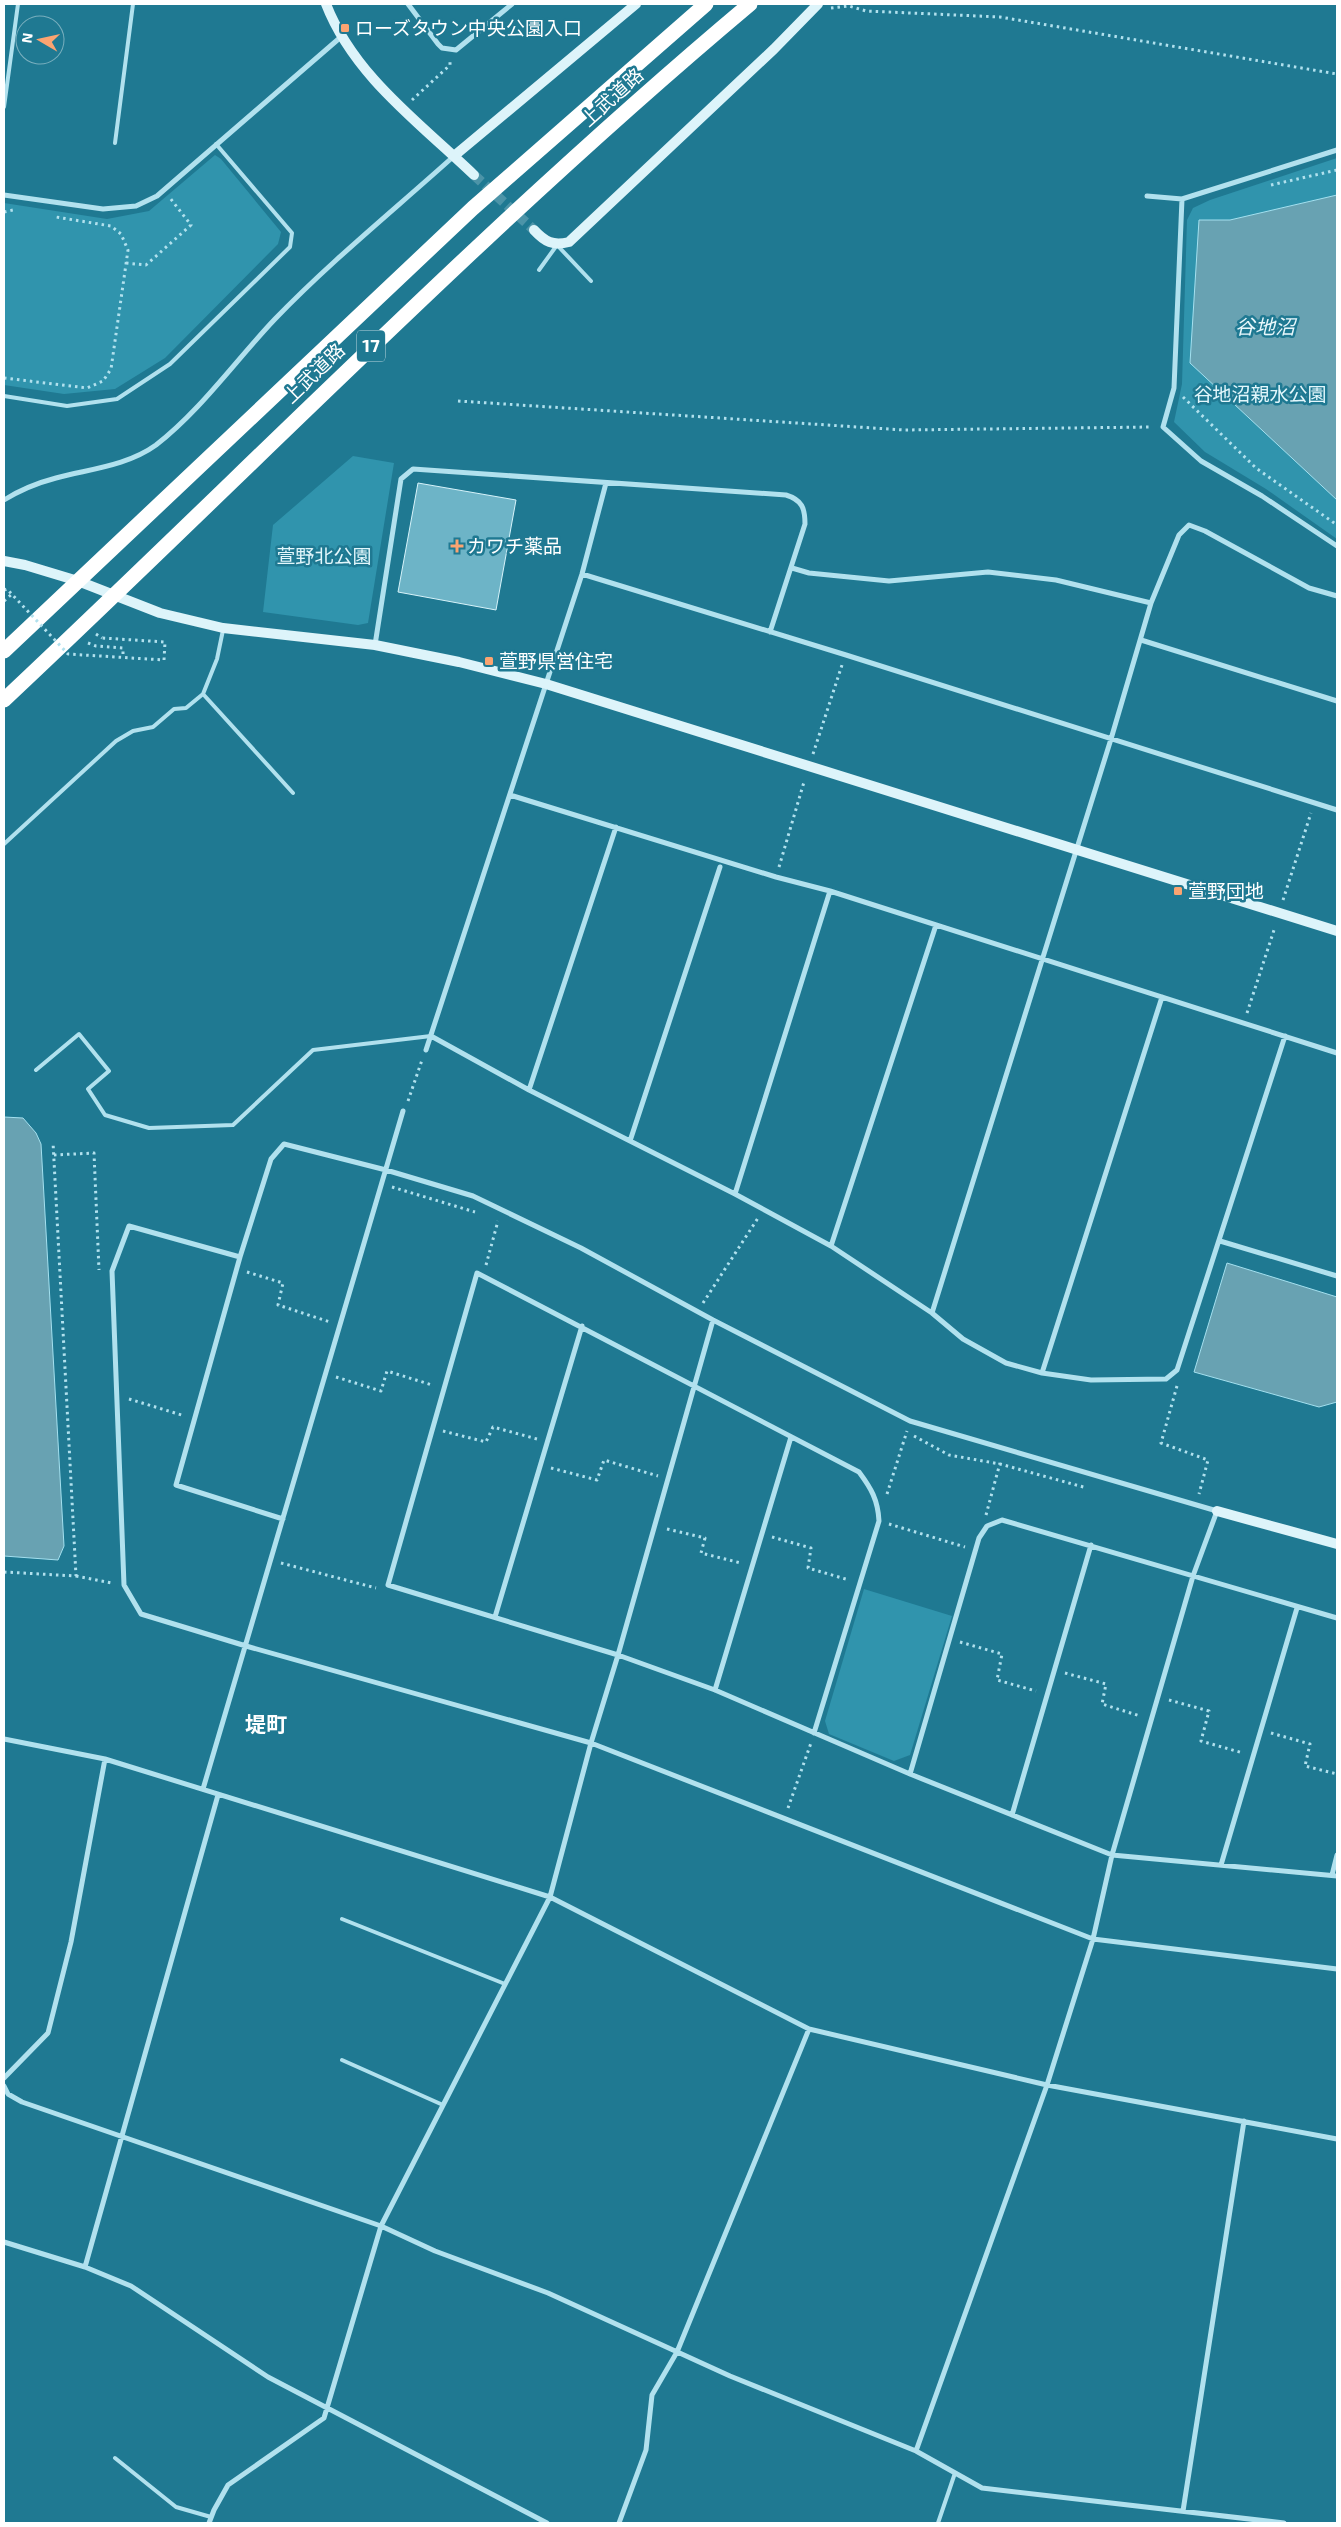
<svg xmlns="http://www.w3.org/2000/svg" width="1341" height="2527" font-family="'Exo 2','Noto Sans JP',sans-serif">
<rect width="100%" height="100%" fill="#1f7992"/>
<path fill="#3094ad" d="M215,155L221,159L281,232L278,244L165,358L115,389L64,394L4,385V203L107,219L149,211Z
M1337,158V539L1266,489L1205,452L1174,422L1182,384L1187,220L1193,208L1210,200Z
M353,456L394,463L368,623L358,625L263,612L273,525Z
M864,1589L952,1616L910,1755L894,1761L829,1734L825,1721Z"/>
<path fill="#68a2b2" stroke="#a4e0ef" d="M1337,195V500L1190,363L1199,220H1230Z
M4,1117L23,1118L36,1133L41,1144L64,1546L58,1560L4,1556Z
M1227,1263L1337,1297V1402L1319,1407L1194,1372Z"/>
<path fill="#6db4c7" stroke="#d7f3fa" d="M418,483L516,500L496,610L398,592Z"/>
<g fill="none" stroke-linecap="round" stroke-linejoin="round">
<path stroke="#4c94a8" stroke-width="10" stroke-dasharray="10 5" stroke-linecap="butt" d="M474,175L534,230"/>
<path stroke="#b1e1ee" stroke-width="3" stroke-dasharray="2.5 4" stroke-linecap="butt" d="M831,8L849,6L866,11L1000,17L1337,74
M412,100L450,65V61
M1271,185L1337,170
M4,212L13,210
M126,263L146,265L191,225L170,198
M4,378L87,388L103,381L111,369L128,250L121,234L111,226L56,217
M1183,397L1256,468L1337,525
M458,401L904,430L1151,427
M4,601L12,594
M96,634L102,638
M88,643L96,646L123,648V657
M813,754L842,665
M779,867L804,782
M1283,900L1311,813
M1247,1013L1275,927
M408,1101L422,1060
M54,1155L94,1153L99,1270
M392,1187L475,1212
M486,1265L498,1221
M247,1272L283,1283L278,1305L330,1322
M703,1303L758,1218
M336,1377L381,1391L387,1371L432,1385
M1177,1386L1161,1443L1208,1460L1199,1494
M129,1399L185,1416
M443,1431L486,1442L493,1427L537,1439
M914,1436L949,1455L1000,1464L1087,1488
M551,1468L597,1480L604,1460L658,1476
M887,1494L907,1431
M986,1515L1000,1463
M889,1524L965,1547
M667,1529L705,1538L701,1553L741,1563
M772,1537L811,1548L808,1568L849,1580
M281,1563L376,1588
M4,1572L76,1576L53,1142
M76,1576L112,1583
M960,1642L1002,1654L997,1680L1036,1691
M1065,1673L1106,1684L1102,1704L1140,1716
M1169,1700L1209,1711L1201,1741L1243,1753
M1271,1733L1310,1744L1305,1766L1337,1774
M788,1808L811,1743"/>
<path stroke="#b1e1ee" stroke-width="4" d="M4,107L18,4
M115,143L133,4
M539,270L557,245L591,281
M4,396L67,406L117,399L170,364L290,247L292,233L216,144
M223,630L217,659L203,694L293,793
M4,844L116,741L133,731L153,727L174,709L186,708L203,694
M36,1070L79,1034L109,1071L88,1089L105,1115L149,1128L233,1125L313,1050L431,1036
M342,1919L505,1984
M342,2060L443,2105
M115,2458L176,2507L211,2517
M938,2523L955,2473"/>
<path stroke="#b1e1ee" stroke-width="5" d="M408,4L438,44L442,48L456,50L512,4
M4,195L103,209L136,206L157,196L342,36
M1147,196L1182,199L1337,150
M1182,199L1174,388L1163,427L1201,461L1262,496L1337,546
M4,500C20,490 37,483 56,478C89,469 127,466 156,445C201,410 236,360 275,319C331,261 394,210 454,156
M792,568L809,573L889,581L988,572L1056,580L1151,603
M582,574L846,655L1337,810
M1141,640L1337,701
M375,645L401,479L413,469L786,495C802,500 805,508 805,524L770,632
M510,795L776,877L830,891L1337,1053
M431,1036L529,1090L735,1194L831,1246L932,1313L963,1339L1006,1363L1042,1373L1091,1380L1166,1379L1177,1370L1285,1036
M426,1050L546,684L582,574L606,483
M529,1090L616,827
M630,1141L720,867
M735,1194L830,891
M1220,1241L1337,1276
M831,1246L936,925
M240,1257L129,1226L112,1271L124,1585L141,1614L246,1646L591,1743L1093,1939L1337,1969
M932,1313L1111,739L1151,603L1179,535L1189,525L1205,531L1309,588L1337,596
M1042,1373L1162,997
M283,1519L176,1485L240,1257L271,1159L284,1144L386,1170L473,1196L581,1248L713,1320L910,1421L1217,1511L1193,1576L1112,1855L1093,1939L1047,2085L916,2451
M495,1617L582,1326
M715,1690L791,1437
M814,1733L879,1521C878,1500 871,1488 859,1472L477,1273L388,1585L618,1655L715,1690L910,1774L1112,1855L1337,1876
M4,1739L105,1759L550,1897L809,2029L1047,2085L1337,2139
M910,1774L979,1538L987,1526L1002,1520L1337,1618
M203,1789L403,1111
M1012,1815L1091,1545
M1221,1865L1297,1608
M1332,1875L1337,1855
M4,2078L48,2033L71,1942L105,1759
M4,2086L8,2094L22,2102L381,2226L435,2251L548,2293L730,2376L916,2451L982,2488L1284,2523
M4,2242L85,2267L131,2286L268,2377L547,2523
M85,2267L218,1795
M1183,2511L1244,2121
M209,2523L214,2510L228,2485L324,2418L381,2226L550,1897L591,1743L618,1655L713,1320
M619,2523L646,2450L652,2395L677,2352L809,2029"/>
<path stroke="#ddf4fa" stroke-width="10" d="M326,4C354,76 420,123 474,175
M454,156L636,4
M534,230C545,242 553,246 569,242L774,49L818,4
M4,561L25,565L78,581L160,613L223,628L375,645L459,662L546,684L1337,931
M1217,1511L1337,1544"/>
<path stroke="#fff" stroke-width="15" d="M4,651L473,208L706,4
M4,700C252,467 489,223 750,4"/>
<path stroke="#b1e1ee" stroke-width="3" stroke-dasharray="2.5 4" stroke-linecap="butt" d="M4,590L7,589L68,654L164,660L165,642L102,638"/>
</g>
<g fill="#fba471" stroke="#1f7992" stroke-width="2">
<rect x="340" y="23" width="10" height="10" rx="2.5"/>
<path d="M454.5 538.5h5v5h5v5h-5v5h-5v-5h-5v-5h5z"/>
<rect x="484" y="656" width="10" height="10" rx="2.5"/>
<rect x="1173" y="886" width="10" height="10" rx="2.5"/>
</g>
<g text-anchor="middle" stroke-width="5" stroke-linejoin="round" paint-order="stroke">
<rect fill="#1f7992" stroke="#bcd7de" stroke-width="1" x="357" y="330.5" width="28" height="31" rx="4"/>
<g font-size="18" font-weight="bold" fill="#fff">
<text x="371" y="352">17</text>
</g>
<g font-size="19" fill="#fff" stroke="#1f7992" text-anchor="start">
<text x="355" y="35">ローズタウン中央公園入口</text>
<text x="467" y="553">カワチ薬品</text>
<text x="499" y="668">萱野県営住宅</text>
<text x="1188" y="898">萱野団地</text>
</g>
<g font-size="19" fill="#fff" stroke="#1f7992">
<text transform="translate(612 97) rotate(-42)" y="7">上武道路</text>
<text transform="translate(314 373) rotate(-44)" y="7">上武道路</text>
</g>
<g font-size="19" fill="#e3f7fc" stroke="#1f7992">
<text x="1260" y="401">谷地沼親水公園</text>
<text x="324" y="563">萱野北公園</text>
</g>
<g font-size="20" font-style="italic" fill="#e8f7fb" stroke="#1f7992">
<text x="1265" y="334">谷地沼</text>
</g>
<g font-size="21" font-weight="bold" fill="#fff" stroke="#1f7992">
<text x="266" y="1732">堤町</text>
</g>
</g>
<rect width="1341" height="2527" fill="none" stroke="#ffffff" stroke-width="10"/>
<g transform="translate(40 40) rotate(279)"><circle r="24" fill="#1f7992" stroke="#79afbe"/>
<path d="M0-4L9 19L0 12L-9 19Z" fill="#fba471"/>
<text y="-8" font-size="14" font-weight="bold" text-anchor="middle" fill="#ffffff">N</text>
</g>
</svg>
